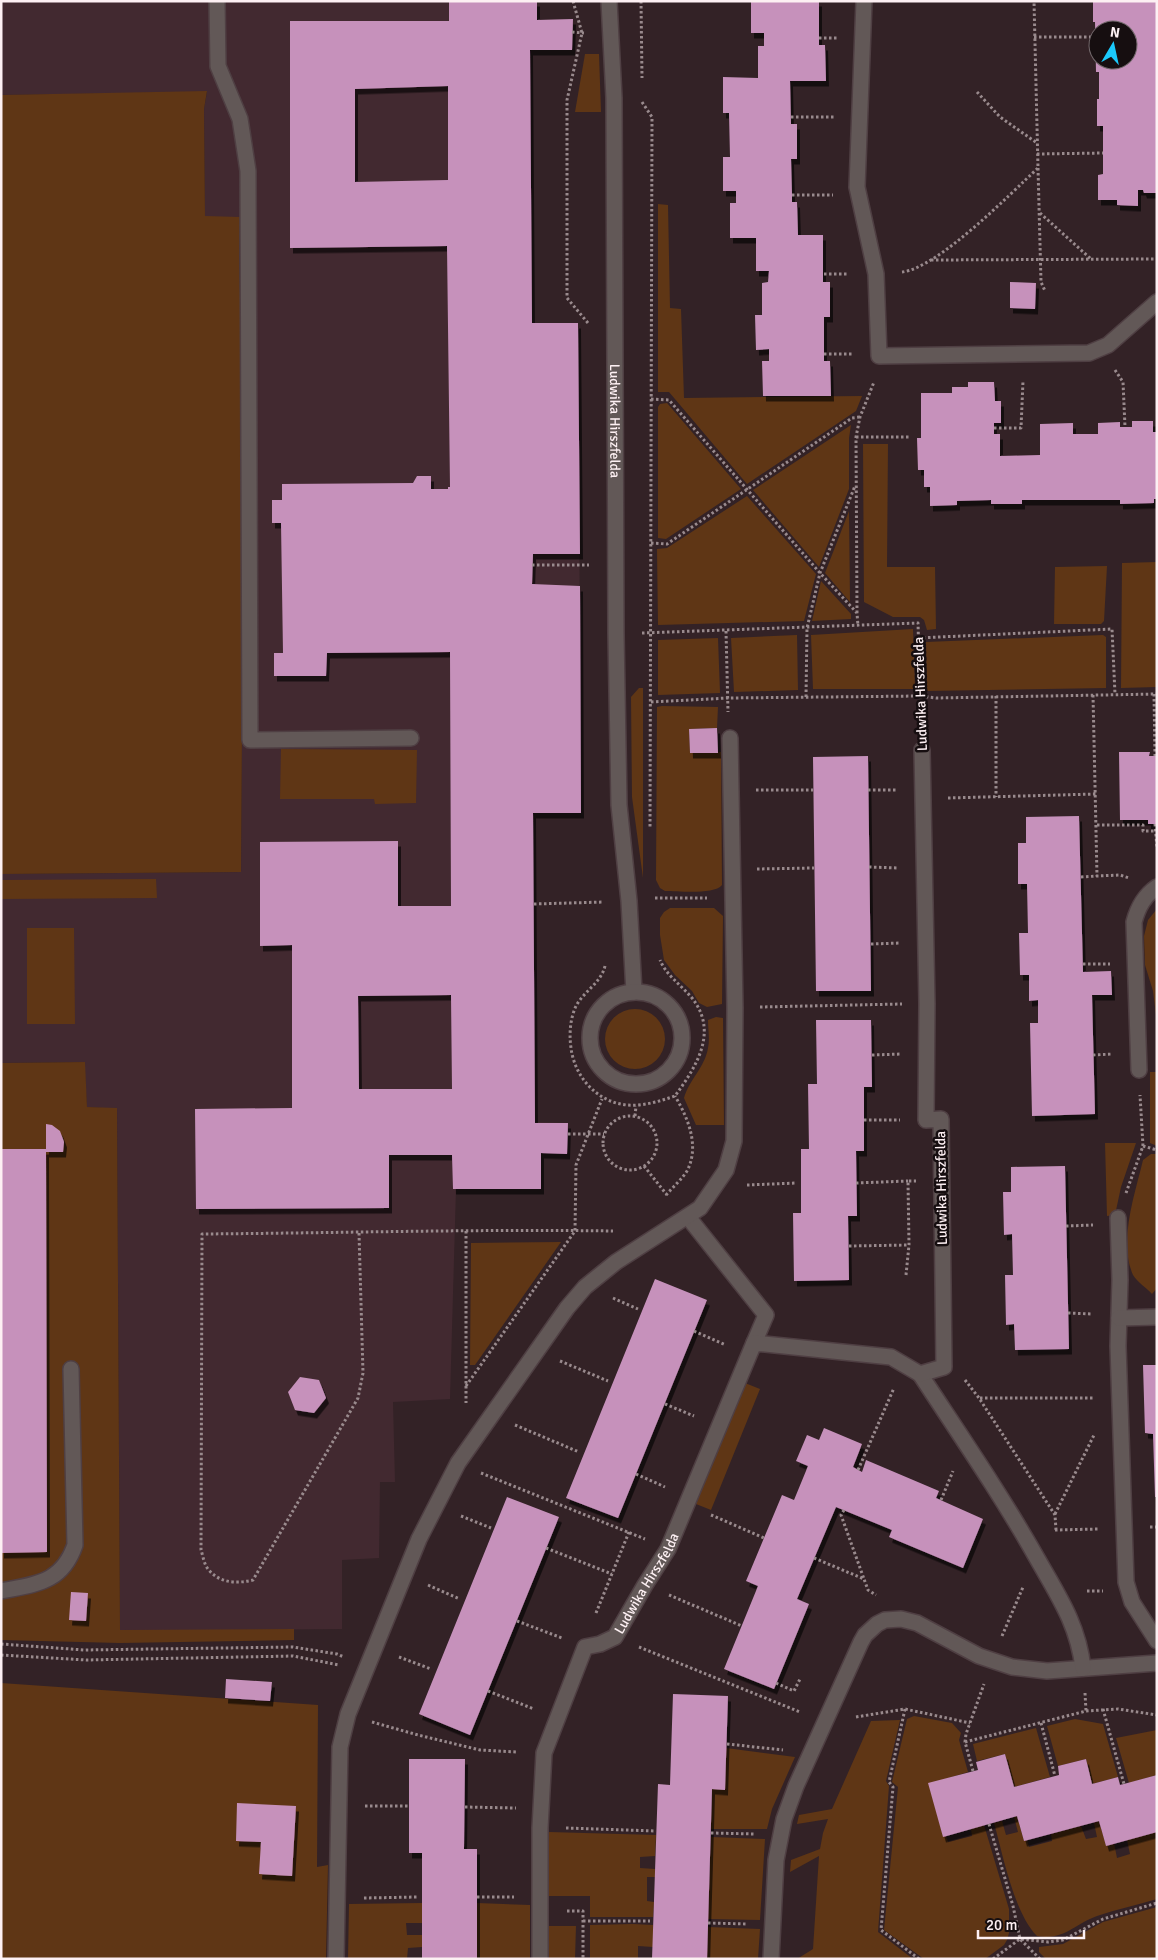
<svg xmlns="http://www.w3.org/2000/svg" width="1158" height="1960" font-family="Signika,sans-serif">
<defs>
<filter id="shadow"><feDropShadow dx="3" dy="5.5" stdDeviation="0" flood-color="#0009"/></filter>
</defs>
<rect width="100%" height="100%" fill="#332226"/>
<path fill="#422930" d="M1,1H537V20L573,19L572,32L530,50L532,323H578L581,813H533L535,1122L568,1123L567,1154L541,1153V1189H456L450,1399L393,1402L395,1482H380L379,1558L342,1560V1629L120,1631L117,1109L87,1107L84,1062L1,1063V874L241,872L244,456L239,256L240,218L205,217L204,109L207,92L1,95Z"/>
<path fill="#5f3615" d="M585,54H599L601,112H575Z
M207,91L204,109L205,216L240,217L239,256L244,456L241,872L1,874V95Z
M658,204L668,205L670,308L681,309L684,398L862,396L856,411L747,484L669,392H658Z
M667,403L741,489L666,539L658,538V407L660,404Z
M851,425L849,438V489L819,567L753,490Z
M863,444H888L887,567H935L936,629L927,630L924,620L920,617H893L864,602Z
M747,496L816,574L804,621L658,625L657,549L667,548Z
M849,511L850,602L825,573Z
M1157,562V687L1121,688L1122,563Z
M1107,566L1104,621L1101,624H1054L1055,567Z
M821,581L851,614V619L812,621Z
M913,629L915,689H813L811,635Z
M797,635L798,690L734,692L731,638Z
M1103,635L1106,637V688L927,691L926,642Z
M718,638L720,693L658,695V640Z
M639,688H643V878L632,797L631,697Z
M662,706L718,707L717,728L689,729L690,753L721,752L722,885C714,895 679,891 665,891L660,888L656,880L657,707Z
M281,749L417,750L416,803L375,804L374,799H280Z
M156,879L157,898L1,899V880Z
M670,908H714L723,916L722,1004L707,1007L699,1003L692,991L675,975L664,960L660,935V918L664,912Z
M1157,909V1023L1153,991L1145,965L1144,936L1148,920Z
M27,928H74L75,1024H27Z
M605 1039a30 30 0 1 1 60 0a30 30 0 1 1-60 0Z
M716,1017L723,1018L724,1125H696L684,1098C689,1080 705,1067 708,1048C710,1039 708,1029 708,1020Z
M85,1062L87,1107L117,1108L120,1630L294,1629V1640L120,1643L1,1640V1063Z
M1150,1072H1157V1146L1150,1143Z
M1105,1143H1136L1121,1187L1115,1215L1107,1216Z
M1151,1154H1157V1288L1152,1294C1147,1288 1137,1282 1133,1275C1118,1242 1135,1194 1143,1160Z
M561,1242L475,1365H470L471,1243Z
M745,1383L760,1389L711,1510L696,1504Z
M1,1683L318,1705L317,1867L328,1865L326,1959H1Z
M914,1716L952,1723L961,1733L959,1740L968,1772L929,1784L943,1836H946L948,1842L972,1836L971,1829L984,1825L1009,1909V1933L1007,1940L1004,1945L985,1959H924L884,1930L898,1787L892,1782L907,1719Z
M1075,1719L1103,1724L1118,1777L1092,1784L1086,1759L1058,1766L1047,1726Z
M900,1720L886,1781L889,1786L878,1932L913,1959H797L813,1949L819,1856L790,1872L791,1860L820,1849L823,1833L828,1819L797,1824L799,1815L832,1809L871,1721Z
M1036,1728L1050,1777L1014,1787L1005,1754L977,1761L973,1744Z
M1157,1730V1775L1129,1783L1116,1738Z
M726,1748L795,1757L772,1809L767,1829H711L712,1789H725Z
M1017,1816L1024,1841L1027,1840L1029,1847L1052,1841L1051,1834L1081,1826L1086,1839L1097,1837L1094,1823L1099,1821L1106,1845L1114,1843L1117,1858L1130,1854L1127,1840L1157,1832V1899C1137,1905 1117,1909 1097,1916C1074,1924 1064,1941 1037,1936C1014,1913 1003,1855 994,1823L1002,1821L1006,1835L1018,1832L1014,1817Z
M549,1832L656,1835L655,1856L640,1857V1868L655,1869V1877H647V1901L654,1902L653,1917H590V1896H549Z
M711,1837L765,1839L760,1920L708,1919Z
M422,1903V1923H406L407,1935H422V1947L408,1948L407,1959H348L349,1904Z
M477,1903L530,1905V1959H477Z
M1157,1907V1959H1046L1039,1952V1947L1063,1944L1103,1922Z
M633,1924L653,1925V1947L638,1946V1959H590V1925Z
M548,1926H576L575,1959H548Z
M708,1927L760,1929L758,1959H707Z"/>
<path fill="#c691bb" fill-rule="evenodd" filter="url(#shadow)" d="M449,1H537V20L573,19L572,50H530L532,323H578L580,554H533L532,584L580,586L581,813H533L535,1123H568L567,1154L541,1153V1189H453L452,1155H389V1208L196,1209L195,1109L292,1108V945L260,946V842L398,841V906H451L450,652L327,653L326,676H274V653H283L281,523H272V500H282V484L413,483L417,476H431V489H448V487H450L447,246L290,248V21H449ZM448,86V180L355,182V89ZM451,995L452,1089H359L358,996Z
M751,1H819V45H825L826,81H790L791,124H797V159H791L792,195V202H797L798,235H823V282H830V317H824V361H830L831,396H763L762,361H769V349L756,350L755,315H762V283L768,282L769,271H756V238H730V203H736V191H723V157H730L729,113H723V77L758,78V46H764V33H751Z
M1093,1H1157V193H1144L1143,190H1138V206L1117,205V200H1098V175L1103,174V126H1097V99H1099V72H1096L1095,22H1093ZM1098,30H1128V60H1098Z
M1010,282L1036,283L1035,309L1010,308Z
M968,382H994L995,401H1001V423H994V434H1000V456L1040,455V424L1073,423V434H1098V423L1120,422V427H1132V421H1153V432H1157V499H1154V503L1120,504V500H1022V504H991V500L957,501V505L930,506V487H924V470H918L917,438H921V393H952V387H968Z
M717,728L718,753H690L689,729Z
M1119,752H1150L1149,756H1157V824H1148V820H1120Z
M868,756L871,991H816L813,757Z
M1079,816L1083,972L1111,971L1112,995H1092L1095,1114L1032,1116L1030,1023H1038V1000L1029,1001V975H1020L1019,933H1028L1027,884H1018V843H1026V817Z
M816,1020H871L872,1087H864V1151H856L857,1216H848L849,1280L794,1281L793,1213H801V1149H809L808,1084H817Z
M46,1124L52,1125L60,1131L64,1142L63,1152H46L47,1552L1,1553V1149H46Z
M1065,1166L1069,1349L1015,1350L1014,1324L1006,1325L1005,1275H1013L1012,1234L1004,1235L1003,1192H1011V1167Z
M655,1279L707,1300L618,1518L566,1498Z
M1143,1365H1157V1497H1155L1153,1434L1145,1433Z
M300,1377L319,1380L326,1398L314,1413L295,1410L288,1392Z
M824,1428L862,1444L853,1467L862,1472L866,1460L939,1491L936,1498L983,1519L963,1568L889,1537L892,1530L836,1507L797,1599L809,1604L774,1689L724,1669L758,1586L746,1581L782,1495L794,1500L808,1466L796,1461L807,1435L819,1440Z
M507,1497L559,1517L470,1735L419,1714Z
M71,1592L88,1593L86,1621L69,1620Z
M226,1679L272,1682L270,1701L225,1698Z
M673,1694L728,1696L725,1790L712,1789L707,1959H652L658,1784L670,1785Z
M1005,1754L1014,1787L1059,1775L1058,1766L1086,1759L1092,1784L1118,1777L1120,1785L1157,1775V1832L1106,1846L1099,1821L1024,1841L1017,1816L943,1837L928,1783L978,1770L976,1762Z
M409,1759H465L464,1849H477V1959H422V1853H409Z
M237,1803L296,1806L292,1876L259,1874L261,1842L236,1841Z"/>
<g fill="none" stroke-linecap="round" stroke-linejoin="round">
<defs>
<path id="service" d="M217,1L218,66L240,119L248,171L250,740L411,738
M864,1L857,187L876,274L879,356L1089,353L1108,345L1157,302
M1,1591C36,1584 62,1583 75,1545L71,1369
M771,1959L776,1860L784,1819L796,1786L861,1642L865,1635L877,1624L885,1620L901,1619L917,1623L979,1656L1012,1667L1047,1671L1157,1663"/>
<g id="minor">
<path id="s1" d="M609,1L614,98L616,634L619,805L629,901L634,992"/>
<circle cx="636" cy="1038" r="46"/>
<path d="M1139,1070L1134,922C1138,907 1144,896 1157,887"/>
<path d="M688,1217L766,1315L754,1343"/>
<path d="M1118,1218L1120,1280L1118,1346L1126,1582L1132,1602L1157,1641"/>
<path d="M1119,1318L1157,1317"/>
<path d="M920,1374C960,1435 1002,1496 1038,1560C1059,1597 1078,1625 1083,1668"/>
<path d="M336,1959L340,1747L348,1714L419,1539L458,1463L567,1308L585,1287L616,1262L700,1208L726,1170L734,1141L735,1008L730,738"/>
<path id="s2" d="M540,1959V1828L544,1753L585,1647L600,1644L615,1637L645,1585L668,1549L754,1343L891,1357L920,1374L944,1367L941,1119L926,1120L927,1004L922,750"/>
</g>
</defs>
<use href="#service" stroke="#4f3f43" stroke-width="18"/>
<use href="#minor" stroke="#4f3f43" stroke-width="18"/>
<path stroke="#998a8d" stroke-width="3" stroke-dasharray="2.5 2.5" stroke-linecap="butt" d="M573,1L582,33L567,100V298L588,323
M641,1L642,78
M572,32L584,33
M1034,37H1096
M819,38H837
M977,92L1000,117L1037,143
M642,102L652,117L650,827
M791,117H835
M1037,154L1103,153
M1038,168L1041,282L1045,291
M792,195H833
M1040,213L1091,259
M931,260L1157,259
M902,272C938,268 1010,194 1038,168L1034,1
M824,274H849
M824,354H854
M1115,370L1123,382L1125,427
M651,399L669,400L820,573L857,613L858,626
M994,428H1021L1023,381
M856,437H911
M651,543L667,544L852,418L860,417
M532,565H589
M857,613L856,437L860,417L874,382
M726,631L728,712
M642,633L918,623L921,726
M918,638L1112,629L1115,694
M1154,694L1155,756
M1093,695L1097,876L1120,875L1129,878
M996,696V797
M806,697L807,628L820,573L855,486
M651,702L728,698L920,696L936,698L1157,694
M756,790H813
M868,790H898
M948,798L1096,794
M1155,824L1157,848
M1097,825H1143V831H1155
M869,867L899,868
M757,869L814,868
M1081,877L1097,876
M655,898H707
M534,904L604,902
M871,944L900,943
M1083,964H1110
M605,966C601,983 584,991 576,1006C569,1021 569,1039 572,1054C579,1085 606,1108 638,1105C651,1104 663,1100 675,1096C696,1067 719,1032 692,998C681,985 666,975 660,960
M760,1007L902,1004
M872,1055L901,1054
M1093,1055L1113,1054
M603 1143a27 27 0 1 1 54 0a27 27 0 1 1-54 0Z
M635,1116L636,1106
M864,1120H900
M568,1134H604
M1143,1146L1157,1150
M644,1166L667,1195
M856,1183L908,1181
M747,1185L797,1183
M1126,1193L1143,1146L1140,1095
M666,1195C673,1187 682,1179 687,1171C700,1146 688,1118 675,1096
M1066,1226L1093,1225
M466,1231V1403
M359,1233L363,1373L358,1398L253,1580C236,1584 219,1583 208,1569C204,1564 203,1556 201,1550L202,1234C339,1233 476,1229 613,1231
M849,1246L909,1245
M906,1275L909,1245L908,1181H916
M613,1298L638,1309
M1068,1313L1092,1314
M694,1331L726,1345
M560,1361L608,1381
M965,1380L979,1398L1055,1515L1056,1530
M466,1386L575,1231L576,1165L602,1099
M980,1398H1094
M665,1404L694,1416
M515,1425L579,1452
M858,1470L894,1388
M481,1473L645,1539
M636,1474L665,1487
M941,1500L953,1471
M844,1510L841,1515L864,1579
M1055,1514L1094,1435
M711,1515L764,1538
M461,1516L491,1528
M1150,1527H1157
M1055,1530L1098,1529
M546,1548L612,1574
M814,1558L864,1579L868,1590L876,1595
M428,1585L460,1599
M1087,1591H1103
M669,1595L742,1626
M596,1613L629,1532
M517,1621L562,1638
M1002,1636L1023,1587
M1,1644L84,1650L293,1647L337,1654L344,1657
M639,1647L800,1712
M1,1655L86,1660L293,1656L339,1665
M399,1657L431,1669
M776,1683L794,1691L800,1679
M488,1691L534,1709
M1085,1693L1086,1711
M905,1709L889,1782L893,1787L881,1930L919,1959
M1103,1709L1124,1784
M856,1717L905,1709L970,1723
M372,1722L418,1735L480,1750L517,1752
M1041,1723L1055,1776
M965,1742L1086,1711L1118,1709L1157,1715
M727,1744L783,1750
M973,1771L965,1742L966,1734L984,1684
M365,1806H409
M465,1807L516,1808
M989,1824L1013,1906L1020,1939L1040,1959
M566,1828L656,1831
M711,1833L755,1834
M477,1897H514
M364,1898L418,1897
M567,1911H583V1959
M583,1921H650
M708,1923L748,1924
M993,1959L1020,1939L1048,1942L1063,1940L1103,1919L1157,1903"/>
<use href="#service" stroke="#625857" stroke-width="15"/>
<use href="#minor" stroke="#625857" stroke-width="15"/>
</g>
<g text-anchor="middle" stroke-width="5" stroke-linejoin="round" paint-order="stroke">
<g font-size="14" fill="#fdf0f3" stroke="#160e10">
<text dy="5" stroke="none"><textPath href="#s1" startOffset="420">Ludwika Hirszfelda</textPath></text>
<text transform="translate(920 694) rotate(-92)" y="5">Ludwika Hirszfelda</text>
<text transform="translate(941 1188) rotate(-91)" y="5">Ludwika Hirszfelda</text>
<text dy="5" stroke="none"><textPath href="#s2" startOffset="414">Ludwika Hirszfelda</textPath></text>
</g>
</g>
<rect width="1158" height="1960" fill="none" stroke="#fdf0f3" stroke-width="5"/>
<g transform="translate(1113 45) rotate(9)"><circle r="24" fill="#160e10" stroke="#72686b"/>
<path d="M0-4L9 19L0 12L-9 19Z" fill="#1bc9fc"/>
<text y="-8" font-size="14" font-weight="bold" text-anchor="middle" fill="#fdf0f3">N</text>
</g>
<path d="M978 1930v8h106v-8" fill="none" stroke="#fdf0f3" stroke-width="2.5"/>
<text x="986" y="1930" font-size="15" fill="#fdf0f3" stroke="#160e10" stroke-width="4" paint-order="stroke">20 m</text>
</svg>
